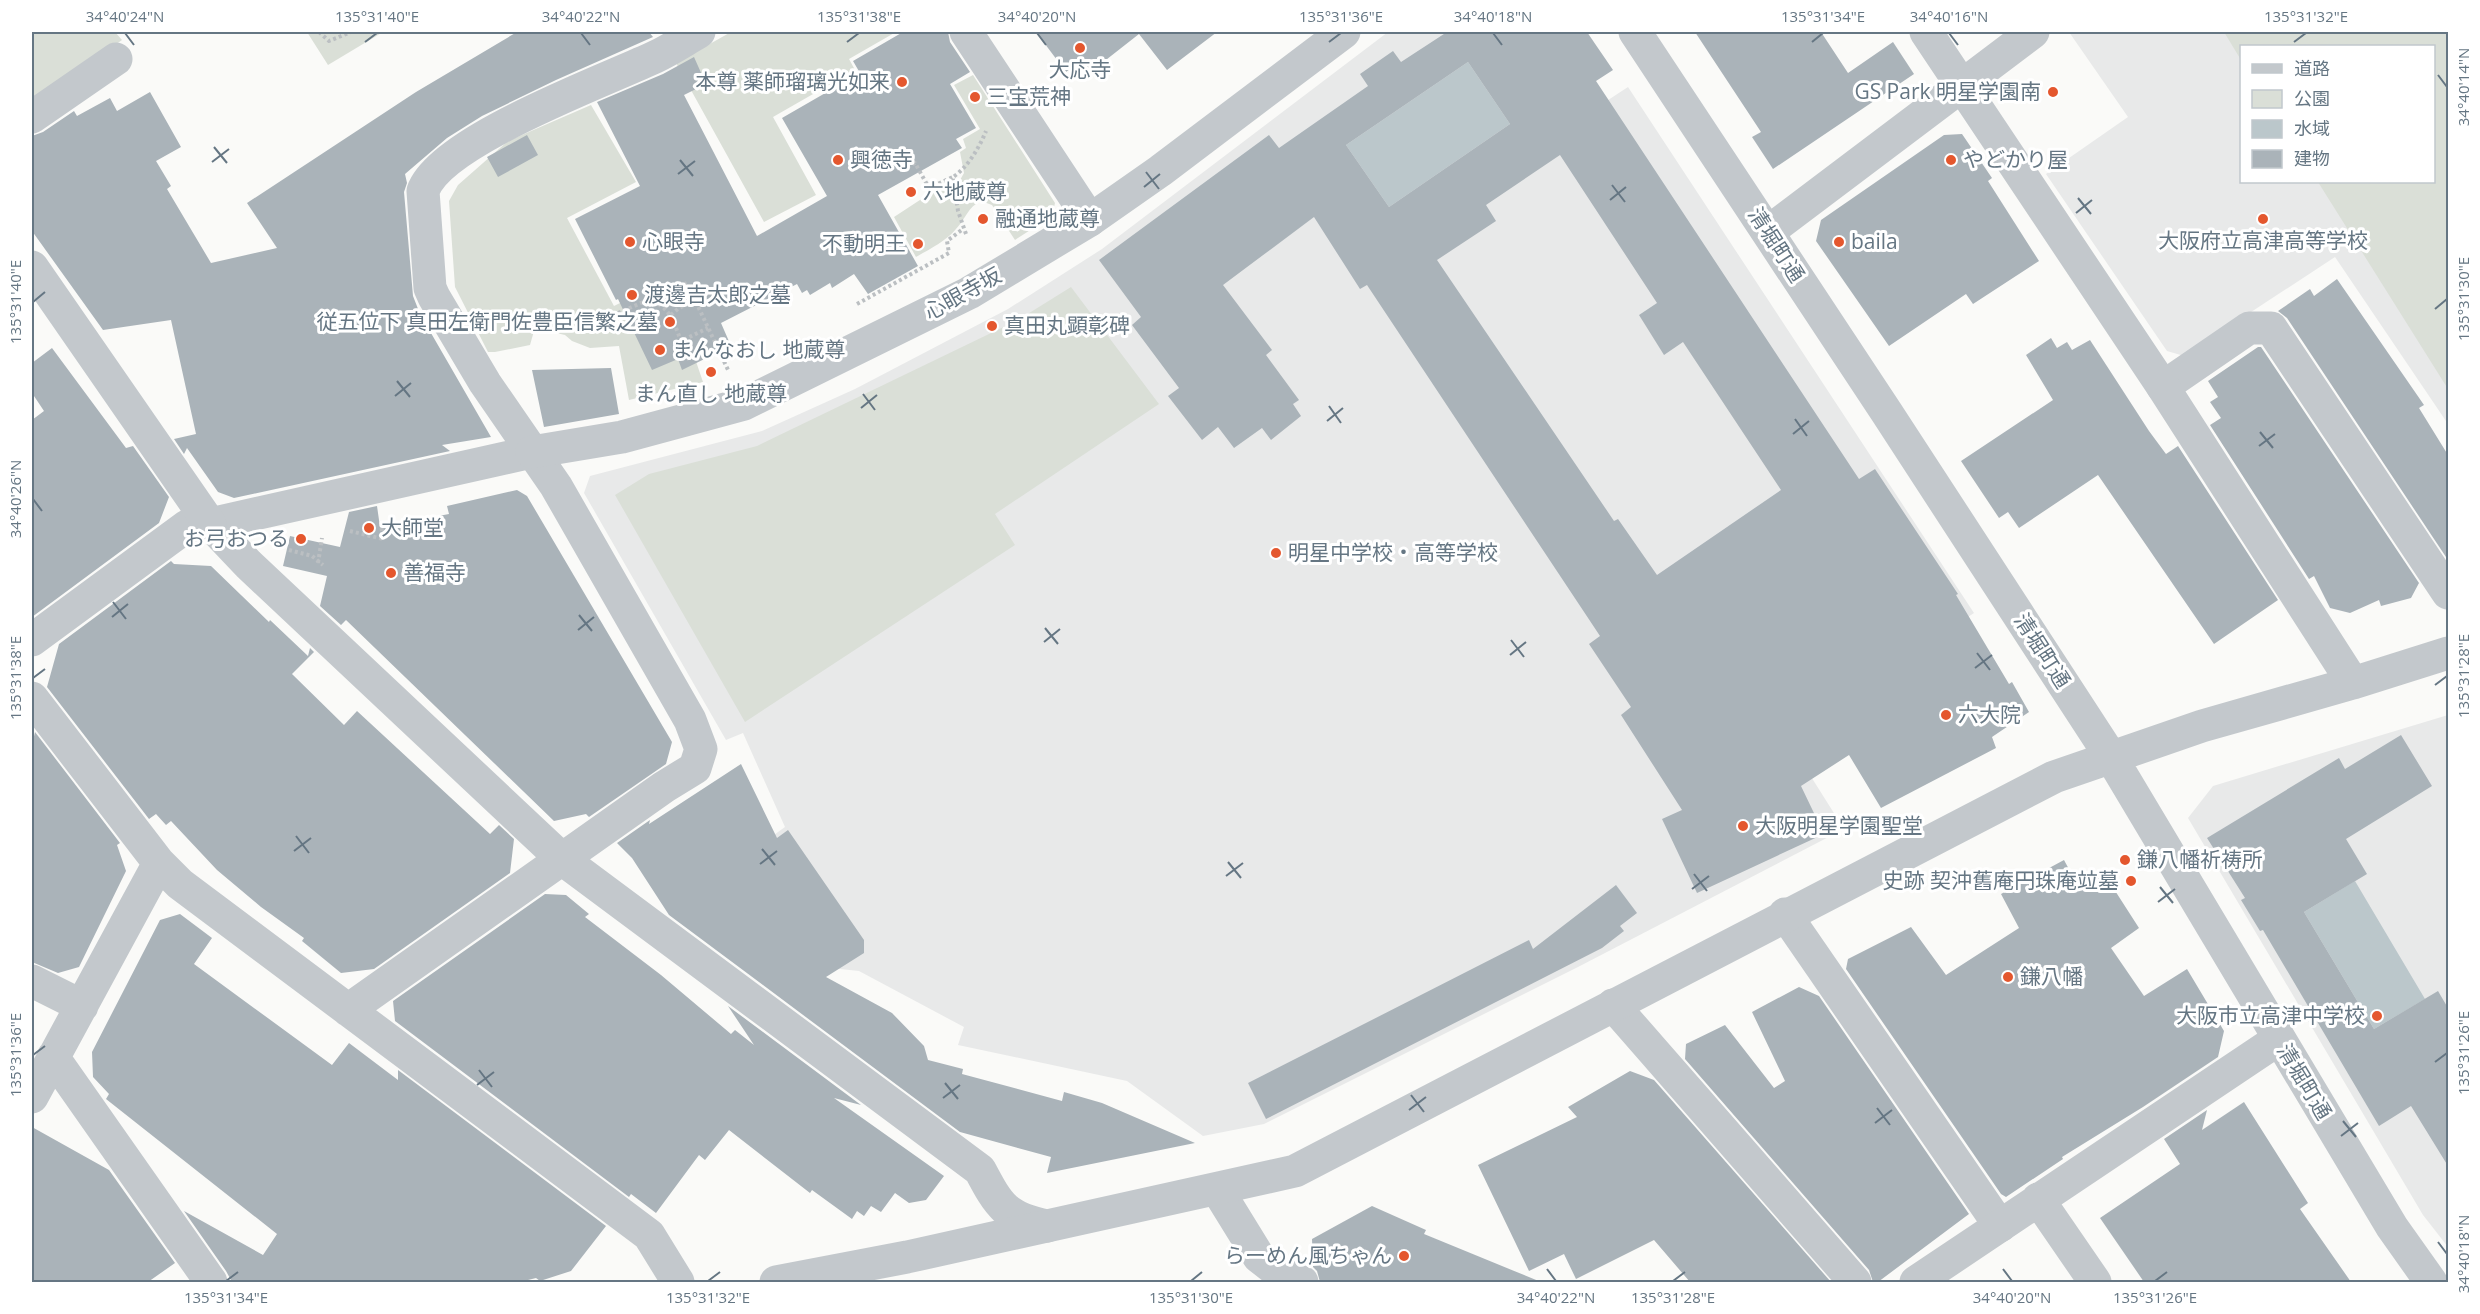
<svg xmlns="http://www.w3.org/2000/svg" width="2480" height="1314" font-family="'Open Sans','Noto Sans JP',sans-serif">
<rect width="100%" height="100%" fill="#fafaf8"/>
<path fill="#e8e9e9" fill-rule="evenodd" d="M1388,32H1510L1573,123L1628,87L1974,613L1786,737L1844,829L1578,967L1264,1124L1203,1136L1127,1081L958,1045L964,1027L859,971L793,964L753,850L785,827L743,733L726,740L584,493L590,476L762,431L855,389L1008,309L1102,249Z
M2069,32H2448V424L2335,257L2184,356L2167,351L2046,174L2128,117ZM2242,46H2434V182H2242Z
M2448,715V1247L2423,1215L2188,818L2213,786Z"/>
<path fill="#dadfd7" d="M32,32H115L122,40L32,103Z
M307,32H383L328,65Z
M731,32H896L849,59L855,70L773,117L816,195L764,222L676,63Z
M2224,32H2448V389L2318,182H2434V46H2242L2241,60Z
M973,75L1055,203L1052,216L1015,240L992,205L981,201C968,207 966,218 956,229C946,241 930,249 916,257L894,217L923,198L960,180L964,173L960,152L966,148L963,139L980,129L954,85Z
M591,105L636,182L567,218L614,306L668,279L703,382L629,400L619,346L590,348L572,341L565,335L543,330L536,324L530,345L495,352H488L455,287L449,201L458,185L508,141Z
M1071,287L1159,404L995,514L1015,545L745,722L615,495L649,474L757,446L1018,320Z"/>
<path fill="#bbc7cb" d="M1468,62L1510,124L1389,207L1346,145Z
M2355,881L2425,999L2374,1029L2304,912Z"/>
<path fill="#aab3b9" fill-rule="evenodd" d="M517,32H649L653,37L556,80L482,116L447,138L405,174L407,183L404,192L413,296L420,314L491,437L442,445L450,451L234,498L218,492L187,448L184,454L174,439L196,434L171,320L103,330L32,231V136L43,132L74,111L77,116L110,98L117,111L150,92L181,147L156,161L171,186L167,189L211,263L277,248L247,203L416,92Z
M903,32H948L950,42L970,72L950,84L976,128L956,139L962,148L878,195L918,266L868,294L854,274L832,288L830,283L810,295L807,290L802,293L797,284L721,323L731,346L682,370L678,359L652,370L618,299L616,300L575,219L640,186L597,102L663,74L694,57L706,84L684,95L757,236L827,196L782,118L860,73L853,61Z
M1036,32H1217L1167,70L1139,34L1088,74L1079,62L1066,72Z
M1447,32H1587L1613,70L1596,81L1859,479L1875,469L1958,594L1956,595L2009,684L2012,682L2029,712L1992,737L1996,748L1881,808L1849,755L1801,786L1824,834L1697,893L1662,819L1682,810L1621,715L1631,707L1589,644L1600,636L1367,285L1360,289L1314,217L1223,285L1272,350L1266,355L1299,400L1293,404L1301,416L1271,440L1262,428L1234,448L1218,427L1202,440L1168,396L1179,388L1132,325L1141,317L1099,260L1269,135L1279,148L1368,86L1360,74L1393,51L1401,62ZM1468,62L1510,124L1389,207L1346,145ZM1560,155L1657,303L1639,315L1664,355L1683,342L1781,490L1657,575L1618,519L1614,521L1437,260L1496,221L1486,205Z
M1695,32H1821L1848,73L1893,42L1914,74L1773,169L1752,137L1761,132Z
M1962,134L1992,178L1988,181L2039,261L1973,304L1966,294L1889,346L1816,241L1821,220L1944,135Z
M527,135L538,155L498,177L487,157Z
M2337,279L2424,405L2419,408L2448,455V560L2287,318L2278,311L2310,289L2314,296Z
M2051,338L2057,348L2067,342L2072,350L2090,340L2149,431L2166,454L2178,446L2278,600L2214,644L2098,475L2019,528L2008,512L1999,518L1961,461L2053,400L2026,355Z
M2258,347H2261L2419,583L2411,598L2381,606L2379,600L2350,613L2330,608L2314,576L2309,579L2210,425L2221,418L2210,402L2218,397L2208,381Z
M52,348L126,448L133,446L169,497L159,523L32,617V420L44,411L32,393V363Z
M611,368L619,414L544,427L532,370Z
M517,490L527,496L672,742L666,764L589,817L586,814L554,821L346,620L341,625L320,606L327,576L283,566L290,536L340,547L349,512L377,506L380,527L449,514L447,506Z
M171,561L174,564L211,566L269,622L270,620L308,656L310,648L314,652L292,674L344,725L357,711L490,834L499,825L514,839L510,873L374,969L341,973L302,941L304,938L261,907L217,870L171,821L166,825L156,814L149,819L47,687L59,644Z
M35,732L120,843L117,845L126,871L79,967L58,973L32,962V745Z
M2401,735L2432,786L2346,839L2367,874L2304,912L2374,1029L2438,991L2448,1008V1166L2411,1106L2379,1126L2263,930L2260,931L2241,900L2245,898L2207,838L2339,758L2345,769Z
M741,764L777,838L788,830L864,940V953L826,977L892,1013L924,1046L928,1060L963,1069L962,1074L1062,1101L1064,1092L1102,1103L1195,1143L1047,1173L1051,1157L960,1132L669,915L632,858L617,843L650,820L649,824Z
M2064,860L2078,886L2103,872L2139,928L2111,948L2144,996L2187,969L2224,1031L2218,1057L2143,1107L2062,1157L2063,1159L2006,1197L2001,1194L1846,969L1848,959L1911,927L1946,975L2019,928L2001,894Z
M1616,885L1637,913L1620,926L1624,931L1602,948L1266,1119L1248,1083L1529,940L1533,949Z
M545,894L566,895L589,914L585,917L661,975L731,1034L735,1030L754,1045L728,1006L861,1105L834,1098L944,1176L926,1200L909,1203L895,1193L881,1212L871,1206L864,1216L857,1211L852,1219L812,1190L810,1193L729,1130L705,1160L699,1155L656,1213L631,1194L629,1197L395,1021L393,1001Z
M180,914L212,938L194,964L332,1065L349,1043L398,1080V1070L606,1226L571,1271L540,1281L536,1278L520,1282H232L226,1271L184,1211L263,1255L277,1234L106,1099L109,1094L93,1077L92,1052L160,920Z
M1799,987L1819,996L1969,1214L1878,1282H1873L1869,1270L1685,1059L1686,1044L1725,1025L1774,1088L1785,1081L1752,1012Z
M1630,1071L1654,1080L1831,1282H1690L1654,1240L1576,1279L1564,1254L1529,1271L1478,1165L1577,1117L1568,1107Z
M2244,1102L2308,1203L2300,1209L2351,1282H2144L2100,1218L2180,1164L2164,1139L2207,1110L2202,1130Z
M32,1127L109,1170L175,1263L148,1282H32Z
M1372,1206L1426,1230L1424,1234L1541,1282H1320L1317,1271L1313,1267L1312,1239Z"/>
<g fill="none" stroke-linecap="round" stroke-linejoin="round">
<path stroke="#bbbfc2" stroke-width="4" stroke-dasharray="3 3" stroke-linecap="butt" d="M319,32L329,41L351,32
M872,169L893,157L900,171L915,163L929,188L953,177
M966,234L958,211L953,177C968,167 979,148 986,131
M647,301C669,303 674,323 681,341
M857,304L949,253L947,241L963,229
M618,313L687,283L729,372
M671,315L679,308L696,300
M689,360L681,341L708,328
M350,531L383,539L381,524
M289,550L312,556L323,565
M318,563L322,538"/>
<path stroke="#c3c8cc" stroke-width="33" d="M966,32L1090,220
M32,117L116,59
M1768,232L2033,32
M2163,387L2249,328H2271L2448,593
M210,524L248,564L562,859L980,1170C999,1206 1006,1218 1047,1226
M32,640L187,526L210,524L532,452
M32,698L159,863L180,884L649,1235L678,1282
M1785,914L2000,1226
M32,981L82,1006
M1613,1005L1855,1282
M348,1010L664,787L695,768L701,749L690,720L556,486L485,383L434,297L430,288L423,191C440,141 604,81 655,57C670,50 685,40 699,32
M53,1057L211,1282
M32,1097L159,863
M1217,1189L1259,1257L1277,1271L1302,1282"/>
<path stroke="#c3c8cc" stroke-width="33" d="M1635,32L1887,413L2111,757L2392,1227L2431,1282
M1926,32L2163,387L2353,683
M32,267L210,524
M532,452L622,437L744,404L969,293L1090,220L1160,171L1344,32
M2038,1199L2095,1282
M776,1282L907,1257L1295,1171L2054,777L2202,726L2353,683L2448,653
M1916,1282L2279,1039"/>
</g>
<path fill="none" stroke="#657683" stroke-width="2" d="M125,33L134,45M581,33L590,45M1037,33L1046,45M1493,33L1502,45M1949,33L1958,45M365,42L377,33M847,42L859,33M1329,42L1341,33M1812,42L1823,33M2294,42L2306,33M2438,75L2447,87M214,147L227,163M680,160L693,176M212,162L229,149M1146,172L1159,189M678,174L695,161M1612,185L1625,202M1144,187L1160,174M2078,198L2091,214M1610,200L1626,187M2076,213L2092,200M33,302L45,292M2435,309L2447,299M397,381L410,397M863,394L875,410M395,396L411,383M1329,406L1341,423M861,408L877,395M1795,419L1807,436M1327,421L1343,408M2260,432L2273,448M1793,434L1809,421M2259,446L2275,434M33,499L42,511M113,602L126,619M579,615L592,631M112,617L128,604M1045,628L1058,644M578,630L594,617M1511,640L1524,657M1044,642L1060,629M1977,653L1990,670M1510,655L1526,642M1975,668L1992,655M33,678L45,669M2435,685L2447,676M296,836L309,853M762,849L775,865M294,851L311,838M1228,862L1241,878M760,864L777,851M1694,874L1707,891M1226,876L1243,863M2160,887L2173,903M1692,889L1709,876M2158,902L2175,889M33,1055L45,1046M2435,1062L2447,1053M479,1070L492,1087M945,1083L958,1099M477,1085L494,1072M1411,1095L1424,1112M943,1098L960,1085M1877,1108L1890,1125M1409,1110L1426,1097M2343,1121L2356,1137M1875,1123L1892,1110M2341,1136L2358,1123M2438,1242L2447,1254M1547,1269L1556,1281M2003,1269L2012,1281M226,1281L238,1272M708,1281L720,1272M1191,1281L1202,1272M1673,1281L1685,1272M2155,1281L2167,1272"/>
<g fill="#e4572e" stroke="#fff" stroke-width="2">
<circle cx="1080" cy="48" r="6"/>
<circle cx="902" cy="82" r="6"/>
<circle cx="2053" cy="92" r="6"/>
<circle cx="975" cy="97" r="6"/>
<circle cx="838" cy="160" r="6"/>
<circle cx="1951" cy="160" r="6"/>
<circle cx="911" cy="192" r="6"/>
<circle cx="983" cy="219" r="6"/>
<circle cx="2263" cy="219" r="6"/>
<circle cx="630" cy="242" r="6"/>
<circle cx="1839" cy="242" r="6"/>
<circle cx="918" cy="244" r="6"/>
<circle cx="632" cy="295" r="6"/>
<circle cx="670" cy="322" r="6"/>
<circle cx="992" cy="326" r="6"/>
<circle cx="660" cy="350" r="6"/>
<circle cx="711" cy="372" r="6"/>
<circle cx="369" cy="528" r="6"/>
<circle cx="301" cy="539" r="6"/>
<circle cx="1276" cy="553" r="6"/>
<circle cx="391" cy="573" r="6"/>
<circle cx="1946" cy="715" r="6"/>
<circle cx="1743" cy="826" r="6"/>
<circle cx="2125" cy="860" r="6"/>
<circle cx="2131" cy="881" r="6"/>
<circle cx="2008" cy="977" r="6"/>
<circle cx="2377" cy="1016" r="6"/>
<circle cx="1404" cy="1256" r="6"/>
</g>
<g text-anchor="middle" stroke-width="6" stroke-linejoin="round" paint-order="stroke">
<g font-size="21" fill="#657683" stroke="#fff" text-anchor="start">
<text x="1080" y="77" text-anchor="middle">大応寺</text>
<text x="890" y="89" text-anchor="end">本尊 薬師瑠璃光如来</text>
<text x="2041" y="99" text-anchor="end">GS Park 明星学園南</text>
<text x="987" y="104">三宝荒神</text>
<text x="850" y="167">興徳寺</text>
<text x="1963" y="167">やどかり屋</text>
<text x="923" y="199">六地蔵尊</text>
<text x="995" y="226">融通地蔵尊</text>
<text x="2263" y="248" text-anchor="middle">大阪府立高津高等学校</text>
<text x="642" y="249">心眼寺</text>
<text x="1851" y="249">baila</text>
<text x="906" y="251" text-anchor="end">不動明王</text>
<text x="644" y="302">渡邊吉太郎之墓</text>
<text x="658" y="329" text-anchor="end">従五位下 真田左衛門佐豊臣信繁之墓</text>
<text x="1004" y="333">真田丸顕彰碑</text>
<text x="672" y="357">まんなおし 地蔵尊</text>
<text x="711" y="401" text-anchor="middle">まん直し 地蔵尊</text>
<text x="381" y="535">大師堂</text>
<text x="289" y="546" text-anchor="end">お弓おつる</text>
<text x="1288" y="560">明星中学校・高等学校</text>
<text x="403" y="580">善福寺</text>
<text x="1958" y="722">六大院</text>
<text x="1755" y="833">大阪明星学園聖堂</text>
<text x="2137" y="867">鎌八幡祈祷所</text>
<text x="2119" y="888" text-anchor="end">史跡 契沖舊庵円珠庵竝墓</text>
<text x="2020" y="984">鎌八幡</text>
<text x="2365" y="1023" text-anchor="end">大阪市立高津中学校</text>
<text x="1392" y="1263" text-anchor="end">らーめん風ちゃん</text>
</g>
<g font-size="21" fill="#657683" stroke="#fff">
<text transform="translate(1776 245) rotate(57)" y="7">清堀町通</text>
<text transform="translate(963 294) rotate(-29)" y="7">心眼寺坂</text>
<text transform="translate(2042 651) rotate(57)" y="7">清堀町通</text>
<text transform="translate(2304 1082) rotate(59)" y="7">清堀町通</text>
</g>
</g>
<rect width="2480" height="1314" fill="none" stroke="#ffffff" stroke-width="66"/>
<rect x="2240" y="45" width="195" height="138" fill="#ffffff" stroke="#c1c8cd" stroke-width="1.5"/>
<rect x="2252" y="64" width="30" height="9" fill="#c3c8cc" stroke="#c1c8cd" stroke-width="1.5"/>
<text x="2294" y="75" font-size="18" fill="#657683">道路</text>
<rect x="2252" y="90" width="30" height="18" fill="#dadfd7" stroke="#c1c8cd" stroke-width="1.5"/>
<text x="2294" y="105" font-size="18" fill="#657683">公園</text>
<rect x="2252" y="120" width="30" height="18" fill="#bbc7cb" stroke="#c1c8cd" stroke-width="1.5"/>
<text x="2294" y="135" font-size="18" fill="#657683">水域</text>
<rect x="2252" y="150" width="30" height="18" fill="#aab3b9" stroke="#c1c8cd" stroke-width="1.5"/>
<text x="2294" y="165" font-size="18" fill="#657683">建物</text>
<rect x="33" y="33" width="2414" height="1248" fill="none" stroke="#657683" stroke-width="2"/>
<g font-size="15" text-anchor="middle" fill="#657683">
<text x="125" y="22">34°40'24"N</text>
<text x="377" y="22">135°31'40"E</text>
<text x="581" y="22">34°40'22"N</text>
<text x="859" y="22">135°31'38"E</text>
<text x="1037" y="22">34°40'20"N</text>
<text x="1341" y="22">135°31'36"E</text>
<text x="1493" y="22">34°40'18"N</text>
<text x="1823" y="22">135°31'34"E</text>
<text x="1949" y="22">34°40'16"N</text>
<text x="2306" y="22">135°31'32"E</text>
<text transform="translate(2464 87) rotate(-90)" y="5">34°40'14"N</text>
<text transform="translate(2464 299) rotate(-90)" y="5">135°31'30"E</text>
<text transform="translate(16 302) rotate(-90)" y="5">135°31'40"E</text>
<text transform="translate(16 499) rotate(-90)" y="5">34°40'26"N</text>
<text transform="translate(2464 676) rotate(-90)" y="5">135°31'28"E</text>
<text transform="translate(16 678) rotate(-90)" y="5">135°31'38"E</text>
<text transform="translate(2464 1053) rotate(-90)" y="5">135°31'26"E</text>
<text transform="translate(16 1055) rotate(-90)" y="5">135°31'36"E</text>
<text transform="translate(2464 1254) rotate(-90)" y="5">34°40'18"N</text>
<text x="226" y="1303">135°31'34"E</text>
<text x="708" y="1303">135°31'32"E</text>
<text x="1191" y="1303">135°31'30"E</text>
<text x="1556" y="1303">34°40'22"N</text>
<text x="1673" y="1303">135°31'28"E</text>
<text x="2012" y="1303">34°40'20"N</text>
<text x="2155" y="1303">135°31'26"E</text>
</g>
</svg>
